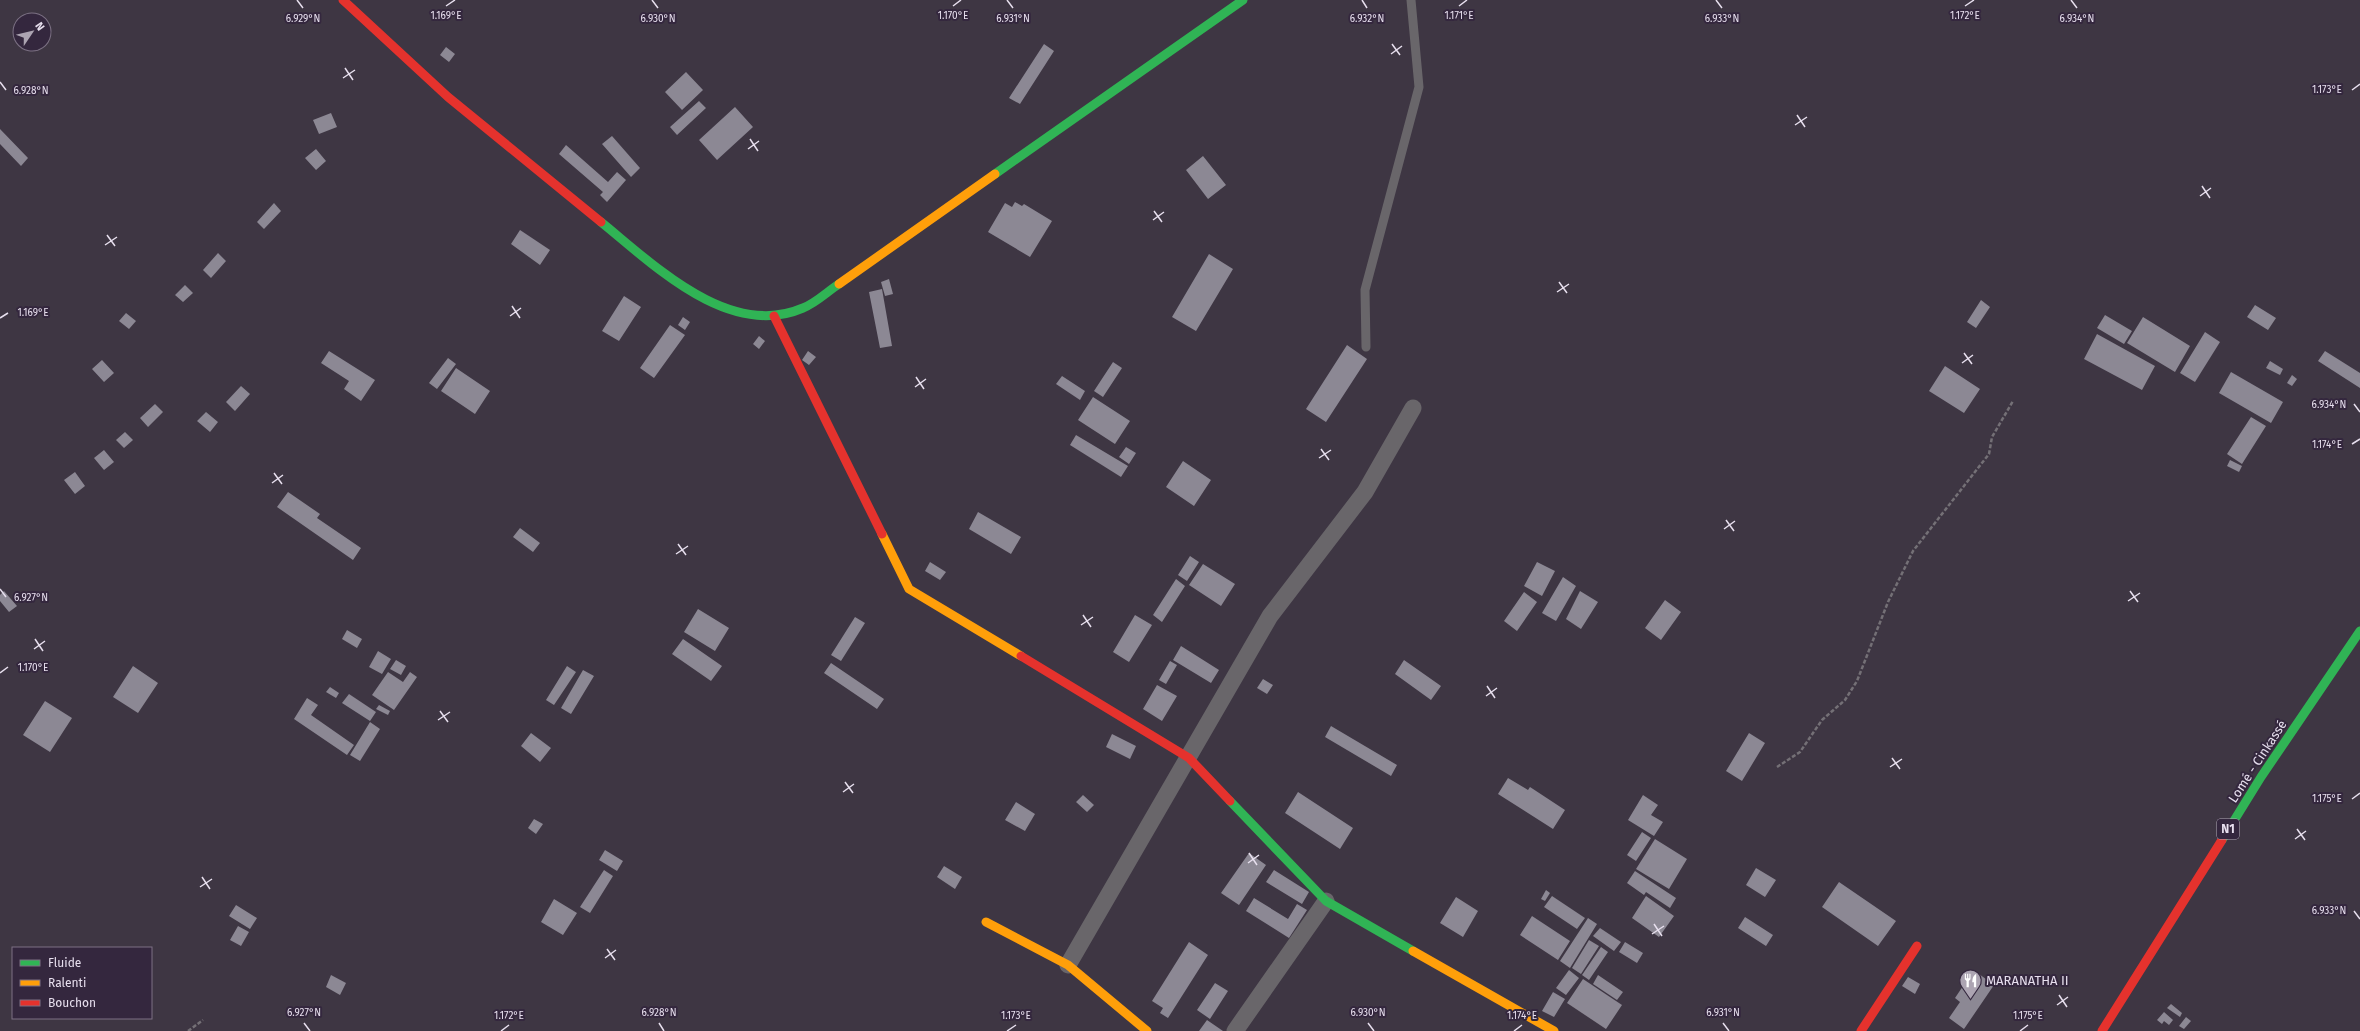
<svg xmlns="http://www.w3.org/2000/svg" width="2360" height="1031" font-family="'Fira Sans',sans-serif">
<rect width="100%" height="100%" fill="#3e3643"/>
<path fill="#8c8894" d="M1044,44L1054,51L1020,104L1009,98Z
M446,47L455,54L449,62L440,55Z
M686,72L703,90L682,110L665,92Z
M699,101L706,108L677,135L670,127Z
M735,107L753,127L717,160L699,140Z
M331,113L337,127L319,134L313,120Z
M0,129L28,158L21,166L0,144Z
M612,136L640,168L631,177L602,144Z
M566,145L608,182L617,172L626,180L607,202L600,195L603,192L559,154Z
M316,149L326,161L316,170L305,158Z
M1203,156L1226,185L1208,199L1186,170Z
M1015,202L1022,206L1024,204L1052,221L1030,257L988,232L1005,203L1012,207Z
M274,203L281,211L264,229L257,222Z
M520,230L550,250L540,265L511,244Z
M218,253L226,261L211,278L203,270Z
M1209,254L1233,269L1196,331L1172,317Z
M889,279L893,294L885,296L881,282Z
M185,285L193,293L183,302L175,295Z
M882,289L892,346L880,348L869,292Z
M624,296L641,307L619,341L602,331Z
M1981,300L1990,307L1976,328L1967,322Z
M2255,305L2276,318L2268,330L2247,317Z
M126,313L136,321L129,329L119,321Z
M2105,315L2132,331L2124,344L2097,328Z
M683,317L690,322L685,330L678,325Z
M2143,317L2190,346L2175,372L2127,343Z
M670,325L685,335L654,378L640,368Z
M2205,332L2220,342L2195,382L2180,373Z
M2097,334L2155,366L2142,390L2084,359Z
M759,336L765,341L759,349L753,344Z
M1347,345L1367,359L1326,422L1306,409Z
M329,351L375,380L361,401L344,389L349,381L321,363Z
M808,351L816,357L809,365L802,360Z
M2325,351L2360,373V388L2318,361Z
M448,358L456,364L437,389L429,383Z
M102,360L114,373L104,382L92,369Z
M2270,361L2283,369L2280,375L2266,368Z
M1113,362L1122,368L1103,397L1094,391Z
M1945,366L1980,389L1964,413L1929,391Z
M456,368L490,391L475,414L441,391Z
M2231,372L2283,402L2271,423L2219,393Z
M2292,375L2297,379L2292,386L2287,383Z
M1062,376L1085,391L1080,400L1056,384Z
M241,386L250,394L235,411L226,402Z
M1093,397L1130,421L1115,444L1078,420Z
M155,404L163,412L148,427L140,418Z
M206,412L218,422L210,432L197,421Z
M2251,417L2266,426L2242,464L2227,454Z
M125,432L133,440L124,448L116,440Z
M1076,435L1128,466L1121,477L1070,445Z
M1126,447L1136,453L1129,464L1119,457Z
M104,450L114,462L104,470L94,458Z
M2230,460L2242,466L2239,472L2227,466Z
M1183,461L1211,480L1194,506L1166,487Z
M75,472L85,486L75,494L64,480Z
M288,492L320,514L317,518L361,548L353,560L277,507Z
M978,512L1021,537L1011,554L969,529Z
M520,528L540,543L533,552L513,537Z
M1190,556L1199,562L1187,581L1178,575Z
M930,562L946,572L940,580L925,571Z
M1537,562L1555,571L1542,596L1524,586Z
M1203,564L1235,584L1221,606L1189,585Z
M1563,577L1576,586L1556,621L1542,613Z
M1176,579L1185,586L1162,622L1153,615Z
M4,591L17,606L9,612L0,601V595Z
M1580,591L1598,602L1581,629L1566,619Z
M1524,592L1537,602L1517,631L1504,621Z
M1665,600L1681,612L1661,640L1645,628Z
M698,609L729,628L715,651L684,632Z
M1135,615L1152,625L1129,662L1113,652Z
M855,617L865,623L841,661L831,655Z
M347,630L362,639L357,648L342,639Z
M683,639L722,666L711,681L672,654Z
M1181,646L1219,670L1211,683L1173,660Z
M378,651L391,659L382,674L369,667Z
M396,660L406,666L401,675L390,669Z
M1404,660L1441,686L1431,700L1395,674Z
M1170,661L1177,665L1166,684L1159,680Z
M831,663L884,699L877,709L824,673Z
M133,666L158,683L138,713L113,697Z
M567,666L576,672L554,705L546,700Z
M583,670L594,676L571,714L561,708Z
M388,672L403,682L410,672L417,677L394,710L372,695Z
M1263,679L1273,685L1267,694L1257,688Z
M1157,685L1177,696L1162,721L1143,709Z
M330,687L339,693L336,698L326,692Z
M349,694L376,712L370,721L342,703Z
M307,698L318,705L311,715L354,745L347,755L294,719Z
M45,701L72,718L50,752L23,735Z
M379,705L390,711L388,715L376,709Z
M370,722L380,729L360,761L350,755Z
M1331,726L1397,765L1391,776L1325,737Z
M531,733L551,748L540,762L521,746Z
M1749,733L1765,743L1742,781L1726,771Z
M1112,734L1136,746L1130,759L1106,747Z
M1508,778L1528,790L1530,787L1565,810L1553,829L1498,794Z
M1298,792L1353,828L1340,849L1285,813Z
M1083,795L1094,805L1087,812L1076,802Z
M1643,795L1658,805L1651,815L1663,822L1654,836L1628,820Z
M1016,802L1035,814L1025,831L1005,820Z
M534,819L543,824L536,834L528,828Z
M1642,832L1651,838L1636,861L1627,855Z
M1655,839L1687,859L1669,889L1636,869Z
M605,850L623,861L617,871L599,860Z
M1249,853L1266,865L1239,905L1221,893Z
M944,866L962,877L955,889L937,877Z
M1756,868L1776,880L1765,897L1746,885Z
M604,870L613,876L590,913L580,907Z
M1274,870L1309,892L1302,904L1266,882Z
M1635,871L1676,898L1670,908L1646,892L1644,895L1627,883Z
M1839,882L1896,921L1878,946L1822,907Z
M1546,890L1550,893L1545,901L1541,899Z
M1552,896L1585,918L1577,929L1544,907Z
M1646,896L1674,916L1659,937L1632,918Z
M1456,897L1478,911L1463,937L1440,923Z
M1254,898L1288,919L1297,904L1307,910L1289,938L1246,911Z
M554,899L577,913L563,935L541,922Z
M236,905L257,918L250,929L229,916Z
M1532,916L1570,941L1558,960L1520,935Z
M1745,917L1773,935L1766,946L1738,928Z
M1588,918L1597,924L1570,968L1560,961Z
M238,926L249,932L241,946L230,940Z
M1600,928L1621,942L1614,951L1593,936Z
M1589,940L1599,946L1581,974L1572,968Z
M1189,942L1208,955L1168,1018L1160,1013L1163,1008L1152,1001Z
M1625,942L1643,953L1637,963L1619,952Z
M1601,947L1608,952L1589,980L1582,975Z
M1569,970L1579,978L1566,995L1556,988Z
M1979,974L1994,985L1964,1029L1949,1018L1960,1002L1955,998L1969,977L1974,981Z
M331,975L346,983L340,995L326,987Z
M1598,975L1623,992L1617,1000L1593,984Z
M1908,977L1920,984L1915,994L1902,986Z
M1583,979L1622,1005L1606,1029L1567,1003Z
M1215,983L1228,991L1210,1019L1197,1010Z
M1553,992L1565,999L1554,1017L1542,1011Z
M2171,1004L2182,1013L2180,1017L2167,1008Z
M2164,1012L2173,1020L2169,1025L2164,1021L2162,1024L2157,1020Z
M2186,1017L2191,1021L2184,1029L2179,1026Z
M1207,1020L1223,1031H1199Z"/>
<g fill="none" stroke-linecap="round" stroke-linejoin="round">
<path stroke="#747076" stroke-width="2.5" stroke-dasharray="4 2" stroke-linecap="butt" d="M1777,767L1800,752L1822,720L1845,700L1857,681L1888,602L1913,551L1989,454L1992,437L2013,401
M188,1031L203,1020"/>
<path stroke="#69666a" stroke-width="9" d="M1366,347L1365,290L1419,87L1411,0"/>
<path stroke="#69666a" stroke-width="17" d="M1068,965L1270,616L1365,492L1413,408
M1235,1031L1326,901"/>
<path stroke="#30b455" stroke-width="9" d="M995,174L1243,0
M601,222C654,265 729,340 803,308C816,303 828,291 839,284
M1230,801L1326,901L1413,951
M2222,840L2261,777L2360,631"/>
<path stroke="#ff9f0a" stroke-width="9" d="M839,284L995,174
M882,534L909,589L1021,656
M986,922L1068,965L1147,1031
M1413,951L1554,1031"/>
<path stroke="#e5322d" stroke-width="9" d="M343,0L448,97L601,222
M774,316L882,534
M1021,656L1189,758L1230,801
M1861,1031L1917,946
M2102,1031L2222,840"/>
</g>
<path fill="none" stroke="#e7dfee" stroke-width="1.5" d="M297,0L303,8M652,0L658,8M1007,0L1013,8M1362,0L1367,8M1716,0L1722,8M2071,0L2077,8M446,6L455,0M953,6L961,0M1459,6L1467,0M1965,6L1974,0M1392,44L1400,55M1391,54L1402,46M345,68L353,80M343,78L355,70M0,82L6,90M2352,90L2360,84M1797,115L1805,127M1795,125L1807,117M750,139L758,151M748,149L759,141M2202,186L2210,198M2200,196L2211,188M1154,211L1162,222M1153,220L1164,212M107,235L115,246M105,245L117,237M1559,282L1567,293M1557,292L1569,284M512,306L520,318M510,316L521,308M0,318L8,313M1964,353L1972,364M1962,363L1973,355M916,377L924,389M915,387L926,379M2354,404L2360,412M2352,444L2360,439M1321,449L1329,460M1319,458L1331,450M274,473L282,484M272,483L283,475M1726,520L1734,531M1724,529L1735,521M678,544L686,555M676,554L688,546M0,589L6,597M2130,591L2138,602M2128,601L2140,593M1083,615L1091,627M1081,625L1093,617M35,639L43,651M34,649L45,641M0,673L8,667M1487,686L1495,698M1486,696L1497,688M440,711L448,722M438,720L450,712M1892,758L1900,769M1890,767L1902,759M845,782L853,793M843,792L854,784M2352,799L2360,793M2297,829L2305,840M2295,839L2306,831M1249,853L1257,865M1248,863L1259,855M202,877L210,889M200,887L212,879M2354,911L2360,919M1654,924L1662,936M1652,934L1664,926M607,949L615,960M605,958L616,950M2059,995L2067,1007M2057,1005L2068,997M304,1023L310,1031M659,1023L664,1031M1368,1023L1374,1031M1723,1023L1729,1031M501,1031L509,1025M1007,1031L1016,1025M1514,1031L1522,1025M2020,1031L2028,1025"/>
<defs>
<symbol id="restaurant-pin" viewBox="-11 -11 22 30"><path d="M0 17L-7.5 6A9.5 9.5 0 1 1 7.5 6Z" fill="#aca4b2" stroke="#34273e"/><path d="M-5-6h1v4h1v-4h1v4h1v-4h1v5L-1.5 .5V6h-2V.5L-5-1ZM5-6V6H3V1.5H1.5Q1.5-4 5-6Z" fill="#fff"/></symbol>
</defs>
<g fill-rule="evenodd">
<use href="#restaurant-pin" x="1958" y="968" width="25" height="34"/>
</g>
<g text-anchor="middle" stroke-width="4" stroke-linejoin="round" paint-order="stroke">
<rect fill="#34273e" stroke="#b1a8b9" stroke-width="1" x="2217" y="819" width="22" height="20" rx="3"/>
<g font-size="12" font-weight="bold" fill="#e7dfee">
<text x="2228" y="833">N1</text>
</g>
<g font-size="13" fill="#e7dfee" stroke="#34273e">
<text transform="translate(2257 761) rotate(-57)" y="5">Lomé - Cinkassé</text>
</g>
<g font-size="13" fill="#e7dfee" stroke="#34273e" text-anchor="start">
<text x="1986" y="985">MARANATHA II</text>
</g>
</g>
<g font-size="10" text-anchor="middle" fill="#e7dfee" stroke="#34273e" stroke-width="4" stroke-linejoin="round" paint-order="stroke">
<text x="446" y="19">1.169°E</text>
<text x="953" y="19">1.170°E</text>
<text x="1459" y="19">1.171°E</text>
<text x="1965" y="19">1.172°E</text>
<text x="303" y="22">6.929°N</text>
<text x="658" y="22">6.930°N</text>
<text x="1013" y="22">6.931°N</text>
<text x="1367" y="22">6.932°N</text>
<text x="1722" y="22">6.933°N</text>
<text x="2077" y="22">6.934°N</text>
<text x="2327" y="93">1.173°E</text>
<text x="31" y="94">6.928°N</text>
<text x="33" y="316">1.169°E</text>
<text x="2329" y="408">6.934°N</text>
<text x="2327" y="448">1.174°E</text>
<text x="31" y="601">6.927°N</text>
<text x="33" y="671">1.170°E</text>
<text x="2327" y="802">1.175°E</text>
<text x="2329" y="914">6.933°N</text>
<text x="304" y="1016">6.927°N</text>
<text x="659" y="1016">6.928°N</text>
<text x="1368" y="1016">6.930°N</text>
<text x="1723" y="1016">6.931°N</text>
<text x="509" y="1019">1.172°E</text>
<text x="1016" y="1019">1.173°E</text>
<text x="1522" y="1019">1.174°E</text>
<text x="2028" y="1019">1.175°E</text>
</g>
<rect x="12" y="947" width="140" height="72" fill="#34273e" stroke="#7c7184"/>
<rect x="20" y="960" width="20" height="6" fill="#30b455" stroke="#7c7184"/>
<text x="48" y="967" font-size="12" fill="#e7dfee">Fluide</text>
<rect x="20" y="980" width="20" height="6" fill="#ff9f0a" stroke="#7c7184"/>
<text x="48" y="987" font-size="12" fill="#e7dfee">Ralenti</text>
<rect x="20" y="1000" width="20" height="6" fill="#e5322d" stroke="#7c7184"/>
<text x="48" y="1007" font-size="12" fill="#e7dfee">Bouchon</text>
<g transform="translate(32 32) rotate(55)"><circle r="19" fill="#34273e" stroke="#7c7184"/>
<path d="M0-3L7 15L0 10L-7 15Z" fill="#aca4b2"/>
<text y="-6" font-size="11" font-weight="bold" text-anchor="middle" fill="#e7dfee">N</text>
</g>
</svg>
